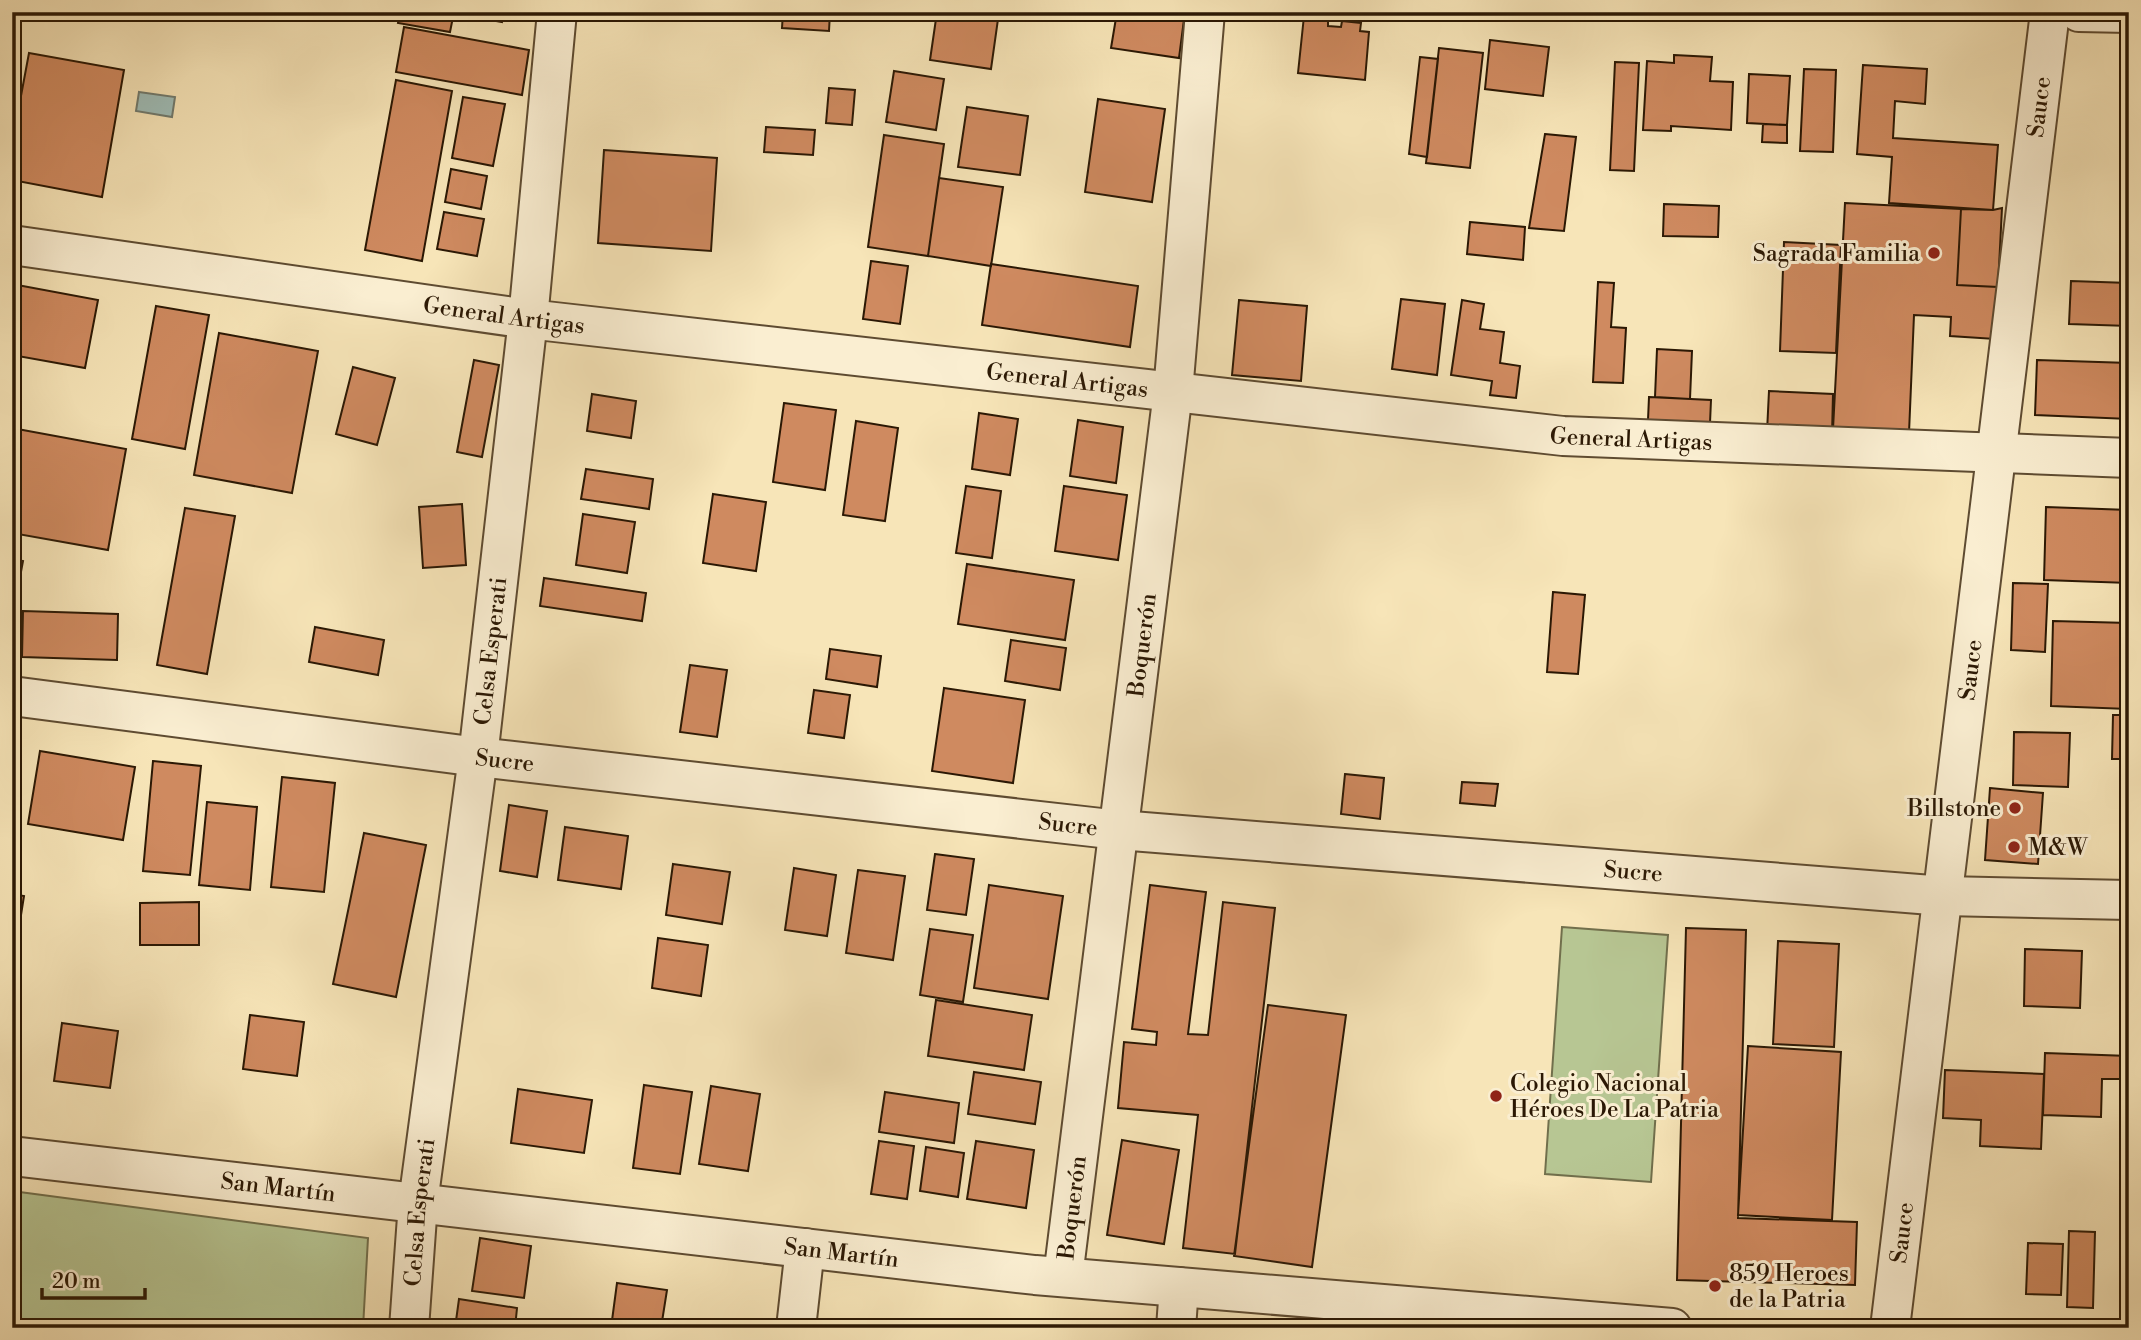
<svg xmlns="http://www.w3.org/2000/svg" width="2141" height="1340" font-family="'Libre Bodoni',serif">
<rect width="100%" height="100%" fill="#f7e5b8"/>
<filter id="stains"><feTurbulence type="fractalNoise" baseFrequency=".00286" numOctaves="4"/><feColorMatrix values="0 0 0 0 .2 0 0 0 0 .09 0 0 0 0 .02 0 0 0 .5 -.17"/></filter>
<radialGradient id="worn" r=".72"><stop offset=".6" stop-color="#630" stop-opacity="0"/><stop offset="1" stop-color="#630" stop-opacity=".3"/></radialGradient>
<path fill="#b7c693" stroke="#716f4c" stroke-width="2" d="M1562,927L1668,935L1651,1182L1545,1174Z
M12,1191L368,1238L363,1328H12Z"/>
<path fill="#9fbdb7" stroke="#717b6f" stroke-width="2" d="M139,92L175,97L172,117L136,111Z"/>
<path fill="#cf8a60" stroke="#2b1804" stroke-width="2" d="M400,12H454L450,32L398,23Z
M463,12H504L502,22L463,15Z
M783,12H830L829,31L782,28Z
M937,12H999L991,69L930,60Z
M1117,12H1185L1179,58L1111,48Z
M1304,16L1328,19V26L1341,27L1342,21L1361,23L1360,31L1369,32L1365,80L1298,73Z
M404,27L529,50L522,95L396,72Z
M1490,40L1549,47L1543,96L1485,89Z
M1439,48L1483,53L1470,168L1426,163Z
M29,53L124,70L102,197L12,180V144Z
M1674,55L1712,57L1710,81L1733,82L1731,130L1671,126V131L1643,130L1647,61L1674,63Z
M1420,57L1438,59L1427,157L1409,154Z
M1615,62L1639,63L1634,171L1610,170Z
M1863,65L1927,69L1925,104L1895,101L1893,138L1998,145L1993,210L1889,203L1892,157L1857,154Z
M1804,69L1836,70L1833,152L1800,151Z
M894,71L944,79L936,130L886,122Z
M1749,74L1790,76L1787,125L1747,123Z
M396,80L452,91L422,261L365,250Z
M829,88L855,90L852,125L826,123Z
M463,97L505,104L493,166L452,158Z
M1098,99L1165,109L1152,202L1085,192Z
M967,107L1028,116L1020,175L958,167Z
M1763,124L1787,125V143L1762,142Z
M766,127L815,130L813,155L764,152Z
M1545,134L1576,137L1564,231L1529,228Z
M884,135L944,144L928,256L868,247Z
M604,150L717,158L711,251L598,243Z
M451,169L487,176L481,209L445,202Z
M939,178L1003,187L991,266L928,256Z
M1845,203L1961,209L1957,285L1998,287L1995,339L1950,336L1951,317L1914,315L1909,433L1833,429Z
M1664,204L1719,206L1718,237L1663,236Z
M2002,208L1998,287L1957,285L1961,209L1993,210Z
M444,212L484,219L477,256L437,249Z
M1470,222L1525,227L1523,260L1467,254Z
M1784,242L1841,245L1836,353L1780,351Z
M871,261L908,266L900,324L863,319Z
M991,264L1138,286L1130,347L982,325Z
M2071,281L2129,283V326L2069,324Z
M1598,282L1614,283L1611,327L1626,328L1623,383L1593,382Z
M12,284L98,300L85,368L12,355Z
M1401,299L1445,304L1437,375L1392,369Z
M1239,300L1307,306L1301,381L1232,375Z
M1462,300L1484,304L1480,329L1504,332L1500,363L1520,366L1516,398L1490,395L1492,381L1451,375Z
M156,306L209,315L185,449L132,439Z
M219,333L318,351L292,493L194,475Z
M1657,349L1692,351L1690,399L1655,397Z
M474,360L499,365L482,457L457,452Z
M2037,360L2129,363V419L2035,415Z
M353,367L395,378L377,445L336,434Z
M1769,391L1833,394L1832,435L1767,432Z
M592,394L636,401L631,438L587,431Z
M1649,397L1711,400L1710,423L1648,420Z
M784,403L836,410L825,490L773,482Z
M979,413L1018,419L1010,475L972,469Z
M1078,420L1123,427L1116,483L1070,476Z
M856,421L898,428L885,521L843,515Z
M12,428L126,449L108,550L12,533Z
M586,469L653,479L649,509L581,499Z
M966,486L1001,491L992,558L956,553Z
M1064,486L1127,495L1118,560L1055,551Z
M713,494L766,502L756,571L703,563Z
M462,504L466,565L423,568L419,507Z
M2046,507L2129,510V583L2044,580Z
M185,508L235,516L207,674L157,665Z
M583,514L635,522L627,573L576,565Z
M12,559L23,561L12,620Z
M967,564L1074,580L1065,640L958,624Z
M544,578L646,593L642,621L540,606Z
M2013,583L2048,584L2045,652L2011,650Z
M1553,592L1585,595L1578,674L1547,672Z
M23,611L118,614L117,660L22,657Z
M2053,621L2129,623L2128,709L2051,706Z
M315,627L384,640L378,675L309,662Z
M1011,640L1066,648L1060,690L1005,681Z
M830,649L881,656L877,687L826,679Z
M690,665L727,670L717,737L680,732Z
M944,688L1025,700L1013,783L932,771Z
M814,690L850,695L844,738L808,733Z
M2113,715H2129V759H2112Z
M2014,732L2070,733L2068,787L2013,785Z
M40,751L135,767L123,840L28,824Z
M153,761L201,766L190,875L143,871Z
M1345,774L1384,778L1380,819L1341,814Z
M282,777L335,783L324,892L271,887Z
M1462,782L1498,784L1495,806L1460,803Z
M1990,788L2043,793L2038,864L1985,860Z
M207,802L257,807L250,890L199,885Z
M509,805L547,811L537,877L500,871Z
M565,827L628,836L621,889L558,880Z
M364,833L426,845L396,997L333,984Z
M935,854L974,859L966,915L927,910Z
M673,864L730,872L722,924L666,915Z
M794,868L836,875L827,936L785,930Z
M858,870L905,876L893,960L846,953Z
M989,885L1063,896L1048,999L974,988Z
M1150,885L1206,892L1188,1034L1208,1035L1223,902L1275,908L1235,1254L1183,1248L1198,1115L1118,1108L1124,1042L1156,1045L1157,1032L1132,1029Z
M12,894L24,896L18,934H12Z
M199,902V945H140V903Z
M1686,928L1746,930L1738,1218L1857,1222L1855,1285L1677,1280Z
M930,929L973,935L963,1002L920,995Z
M658,938L708,945L701,996L652,988Z
M1778,941L1839,944L1834,1047L1773,1044Z
M2025,949L2082,951L2080,1008L2024,1006Z
M936,1000L1032,1015L1024,1070L928,1056Z
M1268,1005L1346,1015L1312,1267L1234,1256Z
M250,1015L304,1022L297,1076L243,1069Z
M62,1023L118,1031L110,1088L54,1081Z
M1748,1046L1841,1052L1832,1220L1738,1215Z
M2045,1053L2129,1056V1079H2102L2101,1117L2043,1115Z
M1945,1070L2044,1074L2041,1149L1980,1146L1981,1120L1943,1118Z
M974,1072L1041,1082L1035,1124L968,1114Z
M644,1085L692,1092L680,1174L633,1168Z
M711,1086L760,1094L748,1171L699,1164Z
M518,1089L592,1100L584,1153L511,1143Z
M885,1092L959,1103L954,1143L879,1132Z
M1122,1140L1179,1150L1164,1244L1107,1235Z
M879,1141L914,1146L907,1199L871,1194Z
M976,1141L1034,1150L1026,1208L967,1199Z
M926,1147L964,1153L958,1197L920,1191Z
M2069,1231L2095,1232L2093,1308L2067,1307Z
M480,1238L531,1246L524,1298L472,1291Z
M2028,1243L2063,1244L2061,1295L2026,1294Z
M617,1283L667,1290L661,1328H611Z
M459,1299L517,1308L515,1328H455Z"/>
<g fill="none" stroke-linecap="round" stroke-linejoin="round">
<defs>
<g id="street">
<path d="M2079,12L2129,13"/>
<path id="s1" d="M12,245L528,319L1563,436L2129,458"/>
<path id="s2" d="M12,696L478,757L1119,830L1944,896L2129,900"/>
<path id="s3" d="M12,1156L1035,1275L1672,1328"/>
<path id="s4" d="M1063,1277L1173,392L1205,12"/>
<path id="s5" d="M409,1328L418,1203L478,757L528,319L557,12"/>
<path d="M796,1328L805,1248"/>
<path d="M1176,1328L1179,1287"/>
<path id="s6" d="M1890,1328L2050,12"/>
</g>
</defs>
<use href="#street" stroke="#5e4b31" stroke-width="42"/>
<use href="#street" stroke="#faeed1" stroke-width="38"/>
</g>
<g fill="#8f2418" stroke="#faeed1" stroke-width="2.5">
<circle cx="1934" cy="253" r="7"/>
<circle cx="2015" cy="808" r="7"/>
<circle cx="2014" cy="847" r="7"/>
<circle cx="1496" cy="1096" r="7"/>
<circle cx="1715" cy="1286" r="7"/>
</g>
<g text-anchor="middle" stroke-width="6" stroke-linejoin="round" paint-order="stroke">
<g font-size="23" fill="#2b1804" stroke="#faeed1">
<text dy="8" stroke="none"><textPath href="#s6" startOffset="1230">Sauce</textPath></text>
<text dy="8" stroke="none"><textPath href="#s1" startOffset="497">General Artigas</textPath></text>
<text dy="8" stroke="none"><textPath href="#s1" startOffset="1064">General Artigas</textPath></text>
<text dy="8" stroke="none"><textPath href="#s1" startOffset="1631">General Artigas</textPath></text>
<text dy="8" stroke="none"><textPath href="#s4" startOffset="637">Boquerón</textPath></text>
<text dy="8" stroke="none"><textPath href="#s5" startOffset="682">Celsa Esperati</textPath></text>
<text dy="8" stroke="none"><textPath href="#s6" startOffset="663">Sauce</textPath></text>
<text dy="8" stroke="none"><textPath href="#s2" startOffset="497">Sucre</textPath></text>
<text dy="8" stroke="none"><textPath href="#s2" startOffset="1064">Sucre</textPath></text>
<text dy="8" stroke="none"><textPath href="#s2" startOffset="1631">Sucre</textPath></text>
<text dy="8" stroke="none"><textPath href="#s3" startOffset="268">San Martín</textPath></text>
<text dy="8" stroke="none"><textPath href="#s4" startOffset="70">Boquerón</textPath></text>
<text dy="8" stroke="none"><textPath href="#s5" startOffset="116">Celsa Esperati</textPath></text>
<text dy="8" stroke="none"><textPath href="#s6" startOffset="96">Sauce</textPath></text>
<text dy="8" stroke="none"><textPath href="#s3" startOffset="835">San Martín</textPath></text>
</g>
<g font-size="23" fill="#2b1804" stroke="#faeed1" text-anchor="start">
<text x="1920" y="261" text-anchor="end">Sagrada Familia</text>
<text x="2001" y="816" text-anchor="end">Billstone</text>
<text x="2028" y="855">M&amp;W</text>
<text x="1510" y="1091">Colegio Nacional<tspan x="1510" dy="26">Héroes De La Patria</tspan></text>
<text x="1729" y="1281">859 Heroes<tspan x="1729" dy="26">de la Patria</tspan></text>
</g>
</g>
<rect width="2141" height="1340" fill="none" stroke="#f7e5b8" stroke-width="42"/>
<rect x="14" y="14" width="2113" height="1312" fill="none" stroke="#2b1804" stroke-width="3.5"/>
<rect x="21" y="21" width="2099" height="1298" fill="none" stroke="#2b1804" stroke-width="2"/>
<path d="M42 1288v10h103v-10" fill="none" stroke="#2b1804" stroke-width="3.5"/>
<text x="52" y="1288" font-size="21" fill="#2b1804" stroke="#faeed1" stroke-width="5" paint-order="stroke">20 m</text>
<rect width="100%" height="100%" filter="url(#stains)"/>
<rect width="100%" height="100%" fill="url(#worn)"/>
</svg>
